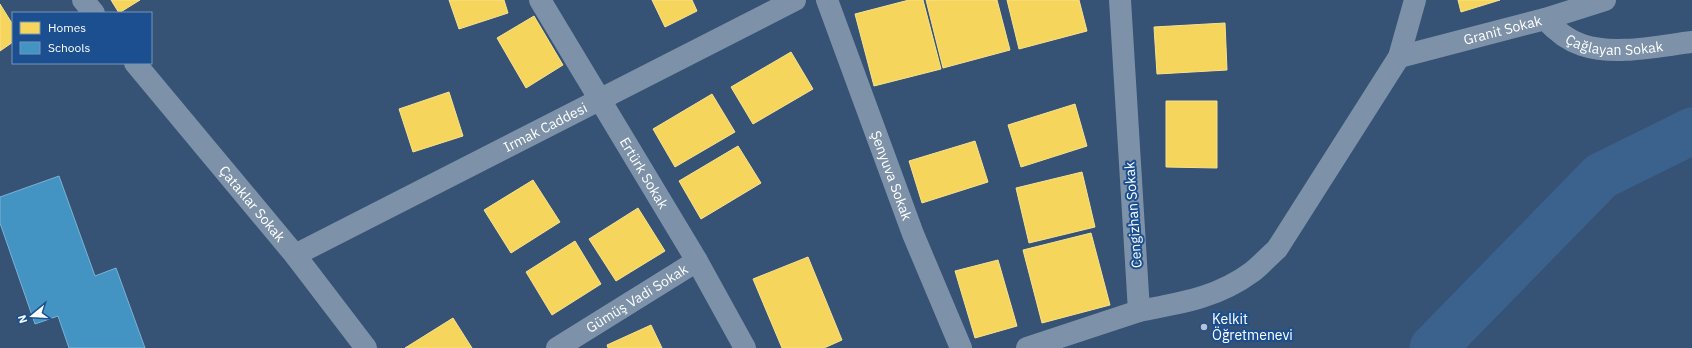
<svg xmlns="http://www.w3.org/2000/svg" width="1692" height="348" font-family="'IBM Plex Sans',sans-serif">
<rect width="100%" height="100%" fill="#365274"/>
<path fill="#f6d55c" stroke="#f9e28d" d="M111,0H140L119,13Z
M449,0H504L508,13L459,29Z
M652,0H692L697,11L665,27Z
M909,0H923L941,69L874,86L855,14Z
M926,0H997L1010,50L943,68Z
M1007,0H1079L1087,31L1019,49Z
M1458,0H1500L1461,12Z
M0,4L13,25V42L0,51Z
M534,16L563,65L526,88L497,38Z
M1225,23L1227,70L1157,74L1154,27Z
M791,52L813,89L753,124L731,87Z
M449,92L463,136L413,152L399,109Z
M712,94L735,132L675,167L653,129Z
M1166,101H1217V168L1166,167Z
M1075,104L1087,146L1021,167L1008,125Z
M975,141L988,182L922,203L909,161Z
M738,146L761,183L701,219L679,181Z
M1082,172L1095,227L1029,243L1016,188Z
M533,180L560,222L511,253L484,210Z
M638,208L665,251L616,281L589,239Z
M1091,233L1110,305L1042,323L1023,250Z
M575,241L601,284L552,315L526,272Z
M808,257L842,340L824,348H782L753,279Z
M998,260L1017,326L975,338L955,271Z
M453,318L472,348H405Z
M651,325L662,348H608L607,345Z"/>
<path fill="#4393c3" stroke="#7bb3d5" d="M59,176L95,276L116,268L145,348H69L58,316L35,324L0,223V197Z"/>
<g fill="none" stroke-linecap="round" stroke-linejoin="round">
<path stroke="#3b618d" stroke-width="47" d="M1433,348L1601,176L1692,131"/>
<g stroke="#7d92a8" stroke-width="22">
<path d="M83,0L94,13"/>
<path id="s1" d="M540,0L697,261L745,348"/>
<path id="s2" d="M827,0L913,234L961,348"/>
<path id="s3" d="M1545,19C1555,30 1567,40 1582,45C1615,56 1658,46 1692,42"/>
<path id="s4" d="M1399,57L1545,19L1605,0"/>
<path id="s5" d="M135,63L295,255L366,348"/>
<path id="s6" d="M295,255L795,0"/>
<path d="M1139,311C1180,303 1217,298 1252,272C1261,265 1269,256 1277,249L1399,57L1415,0"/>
<path id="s7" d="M557,348L697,261"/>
<path d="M1027,348L1139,311L1120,0"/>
</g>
</g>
<circle fill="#b9c2ce" stroke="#1b4f8f" stroke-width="1.5" cx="1204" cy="327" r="4"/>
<g text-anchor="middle" stroke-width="4" stroke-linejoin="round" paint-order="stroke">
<g font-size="14" fill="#fff" stroke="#1b4f8f">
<text dy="5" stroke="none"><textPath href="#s4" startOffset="107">Granit Sokak</textPath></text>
<text dy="5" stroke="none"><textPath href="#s3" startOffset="78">Çağlayan Sokak</textPath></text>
<text dy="5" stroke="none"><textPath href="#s6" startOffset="281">Irmak Caddesi</textPath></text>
<text dy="5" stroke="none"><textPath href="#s1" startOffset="202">Ertürk Sokak</textPath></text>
<text dy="5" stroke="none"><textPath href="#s2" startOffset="187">Şenyuva Sokak</textPath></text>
<text dy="5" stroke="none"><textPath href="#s5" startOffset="183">Çataklar Sokak</textPath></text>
<text transform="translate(1133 215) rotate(-94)" y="5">Cengizhan Sokak</text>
<text dy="5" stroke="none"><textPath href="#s7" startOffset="94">Gümüş Vadi Sokak</textPath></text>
</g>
<g font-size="14" fill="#fff" stroke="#1b4f8f" text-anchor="start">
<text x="1212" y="324">Kelkit<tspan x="1212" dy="16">Öğretmenevi</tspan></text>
</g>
</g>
<rect x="12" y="12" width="140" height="52" fill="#1b4f8f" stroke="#7695bc"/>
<rect x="20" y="22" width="20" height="12" fill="#f6d55c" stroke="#7695bc"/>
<text x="48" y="32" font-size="12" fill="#ffffff">Homes</text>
<rect x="20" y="42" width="20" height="12" fill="#4393c3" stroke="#7695bc"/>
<text x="48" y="52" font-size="12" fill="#ffffff">Schools</text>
<g transform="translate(32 316) rotate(252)" stroke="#1b4f8f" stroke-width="3" paint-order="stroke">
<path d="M0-3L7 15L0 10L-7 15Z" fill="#ffffff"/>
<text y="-6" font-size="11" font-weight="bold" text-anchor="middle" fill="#ffffff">N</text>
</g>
</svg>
